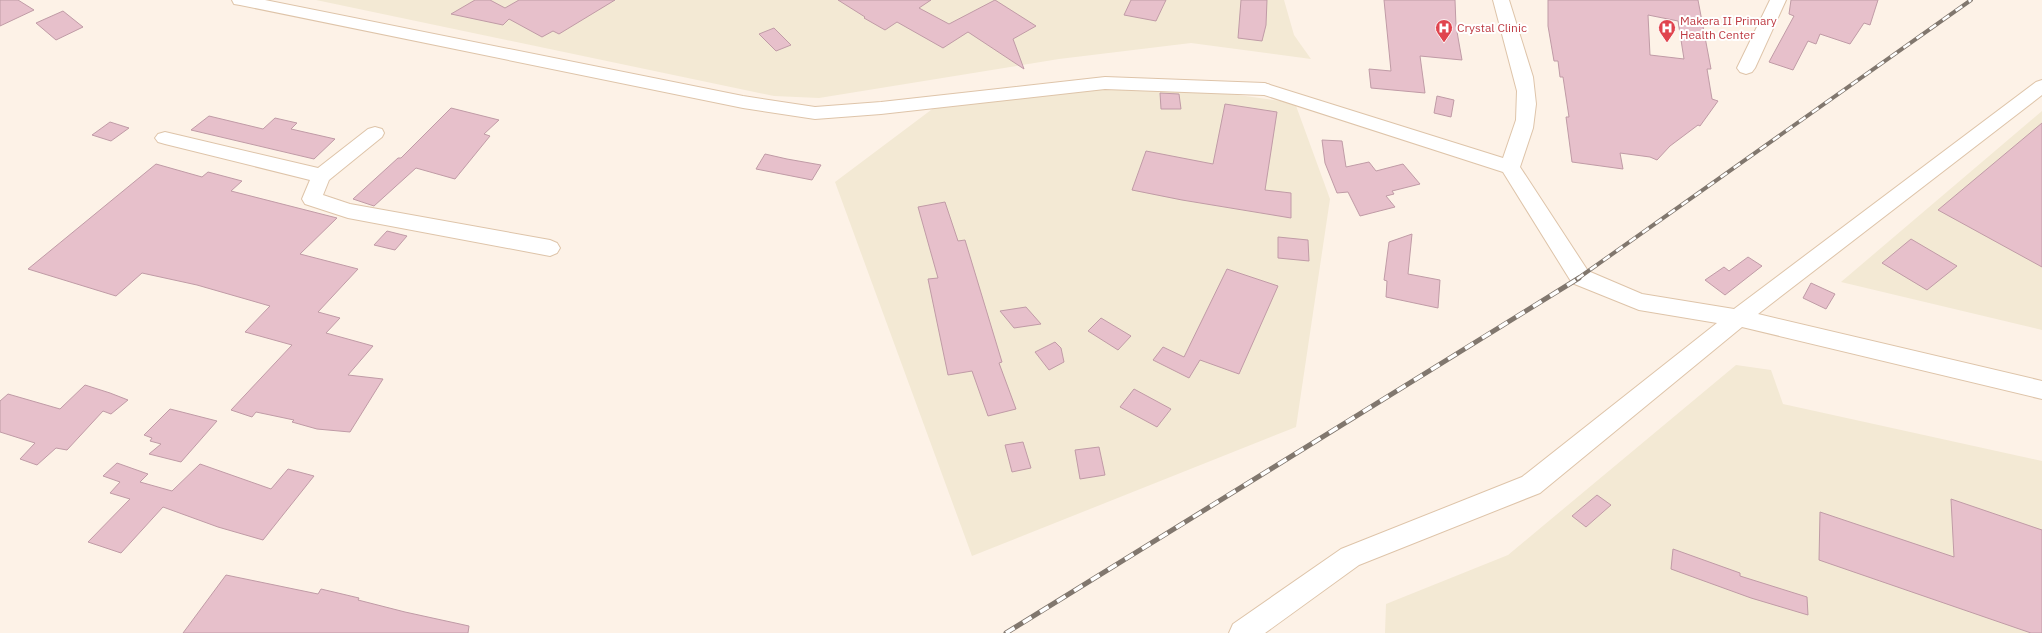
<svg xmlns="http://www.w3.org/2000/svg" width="2042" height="633" viewBox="0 0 2042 633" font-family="'IBM Plex Sans',sans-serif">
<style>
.industrial{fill:#f3e9d4}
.building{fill:#e7c0cb;stroke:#c09ba6;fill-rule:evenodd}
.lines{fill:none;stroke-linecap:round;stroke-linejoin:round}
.minor-casing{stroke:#dec4a9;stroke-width:2}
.tertiary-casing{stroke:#dec4a9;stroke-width:2}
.minor{fill:#fff;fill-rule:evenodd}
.tertiary{fill:#fff;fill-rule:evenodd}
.rail-far1-casing{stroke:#81776e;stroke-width:4}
.rail-casing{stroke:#81776e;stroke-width:5}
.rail-far1{stroke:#fff;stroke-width:2.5;stroke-dasharray:8;stroke-linecap:butt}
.rail{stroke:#fff;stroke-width:3.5;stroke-dasharray:10;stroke-linecap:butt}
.labels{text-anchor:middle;stroke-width:4;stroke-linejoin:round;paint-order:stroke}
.far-health-label{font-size:12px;fill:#be3a42;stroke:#fff;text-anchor:start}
</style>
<rect width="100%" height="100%" fill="#fdf2e7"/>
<!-- industrial -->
<path class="industrial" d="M316,0H1284L1294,35L1311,59L1191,43L1059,59L819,98L774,96Z
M1110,77L1295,103L1330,199L1296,427L972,556L835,182L939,104Z
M2042,111V330L1841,282Z
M1736,365L1771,370L1783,404L2042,461V633H1385L1386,604L1508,555Z"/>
<!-- building -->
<path class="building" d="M0,0H18L34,10L0,26Z
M475,0H490L505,8L519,0H615L559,34L553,31L542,37L509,19L503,25L451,14Z
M838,0H931L919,8L949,24L995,0L1036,26L1013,39L1024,69L968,32L943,48L897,22L885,30L864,18L865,17Z
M1131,0H1166L1156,21L1124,15Z
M1241,0H1267L1266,25L1262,41L1238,38Z
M1384,0H1455L1456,26L1462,60L1420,56L1425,93L1371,88L1369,69L1391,71Z
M1548,0H1698L1711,69H1707L1712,99L1718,101L1700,126L1698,125L1670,146L1657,160L1650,157L1620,153L1623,169L1572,162L1566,117H1569L1563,77H1560L1558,61H1554L1548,26ZM1648,15L1678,21L1684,59L1650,55Z
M1791,0H1878L1870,25L1864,23L1850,44L1820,34L1816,44L1808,41L1793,70L1769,62L1794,16L1789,14Z
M63,11L83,27L56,40L36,23Z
M774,28L791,45L776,51L759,34Z
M1160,93L1179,94L1181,109H1161Z
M1437,96L1454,100L1451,117L1434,113Z
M1225,104L1277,112L1265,190L1291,193V218L1182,200L1132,190L1146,151L1213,164Z
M451,108L499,120L484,134L490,136L455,179L416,168L374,206L353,199L398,158H401Z
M209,116L263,129L275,118L297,123L291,129L335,139L314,159L191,130Z
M110,122L129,128L111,141L92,135Z
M2042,123V267L1938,210Z
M1322,140L1342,141L1346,167L1369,162L1376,171L1403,164L1420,184L1392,191L1394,194L1386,196L1395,207L1360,216L1348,192L1337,193L1325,163Z
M765,154L787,159L821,165L812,180L756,169Z
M156,164L202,177L208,172L242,181L231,191L337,218L300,254L358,269L318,312L340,318L326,333L373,346L348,375L383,379L350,432L317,429L292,422L294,420L256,412L252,417L231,410L292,345L245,332L270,306L197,285L142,273L116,296L28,269Z
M945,202L958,241L965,240L1002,362L999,363L1016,409L988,416L972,371L948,375L928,279L938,278L918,207Z
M387,231L407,236L395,250L374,245Z
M1412,234L1408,274L1440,280L1438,308L1386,297L1387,281L1384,280L1389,242Z
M1278,237L1308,240L1309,261L1278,258Z
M1911,239L1957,266L1927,290L1882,263Z
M1748,257L1762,266L1725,295L1705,280L1724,267L1729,271Z
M1227,269L1278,286L1239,374L1200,360L1189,378L1153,360L1163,347L1184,357Z
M1811,283L1835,294L1826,309L1803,298Z
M1026,307L1041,324L1014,328L1000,311Z
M1101,318L1131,336L1118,350L1088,331Z
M1055,342L1061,348L1064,362L1049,370L1035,352Z
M85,385L110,393L128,400L111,414L103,411L67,450L56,448L37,465L20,459L35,443L0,432V401L8,394L60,409Z
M1134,389L1171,409L1157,427L1120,407Z
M170,409L217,421L181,462L149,454L161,444L150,441L152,438L144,435Z
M1023,442L1031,468L1012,472L1005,445Z
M1099,447L1105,475L1080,479L1075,450Z
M117,463L148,474L140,482L172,491L200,464L271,489L288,469L314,476L263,540L218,527L163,507L121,553L88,542L130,499L110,493L120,482L103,476Z
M1597,495L1611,505L1586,527L1572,516Z
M1951,499L2042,530V633H2031L1819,560L1820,512L1954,557Z
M1673,549L1740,573V576L1807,597L1808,615L1751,598L1671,569Z
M226,575L318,594L321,589L359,598L358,600L405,612L469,626L468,633H183Z"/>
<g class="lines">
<defs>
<path id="minor" d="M232,0H265L743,96L815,107L881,102L1105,77L1264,83L1270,85L1273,89L1270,93L1264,95L1105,89L881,114L815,119L743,108L240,5L234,4Z
M1770,0H1786L1755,68L1752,72L1746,74L1740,72L1737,68Z
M375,127L382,129L384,133L382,137L329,180L323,195L350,204L550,240L557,243L560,248L557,253L550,256L348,218L305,204L302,199L310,180L165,144L158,142L155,138L158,134L165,132L318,168L368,129Z"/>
<path id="tertiary" d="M1493,0H1509L1533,77L1536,104L1533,128L1520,167L1588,271L1642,294L1734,309L2036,82L2042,80V95L1758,314L2042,381V399L1742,327L1540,493L1359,565L1265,633H1229L1233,624L1341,549L1522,477L1717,323L1639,310L1572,283L1503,172L1258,93L1255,89L1258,85L1264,83L1270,85L1503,158L1516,120L1517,91Z"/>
</defs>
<!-- minor casing -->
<use href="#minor" class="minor-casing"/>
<!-- tertiary casing -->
<use href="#tertiary" class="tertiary-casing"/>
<!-- minor -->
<use href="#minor" class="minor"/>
<!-- tertiary -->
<use href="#tertiary" class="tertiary"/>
<defs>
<path id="rail-far1" d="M1577,279L1971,0"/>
<path id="rail" d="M1006,633L1579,278"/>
</defs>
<!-- rail-far1 casing -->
<use href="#rail-far1" class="rail-far1-casing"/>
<!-- rail casing -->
<use href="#rail" class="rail-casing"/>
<!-- rail-far1 -->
<use href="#rail-far1" class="rail-far1"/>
<!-- rail -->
<use href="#rail" class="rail"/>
</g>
<!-- icons -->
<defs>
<symbol id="hospital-pin" viewBox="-11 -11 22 30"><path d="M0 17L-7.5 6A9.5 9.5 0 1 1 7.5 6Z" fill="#e0444e" stroke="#fff"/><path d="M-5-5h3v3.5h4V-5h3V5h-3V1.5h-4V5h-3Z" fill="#fff"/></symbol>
</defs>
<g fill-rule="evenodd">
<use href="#hospital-pin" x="1434" y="18" width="20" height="27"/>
<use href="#hospital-pin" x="1657" y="18" width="20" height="27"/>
</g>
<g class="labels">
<!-- far-health labels -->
<g class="far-health-label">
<text x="1680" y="25">Makera II Primary<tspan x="1680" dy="14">Health Center</tspan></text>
<text x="1457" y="32">Crystal Clinic</text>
</g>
</g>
</svg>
